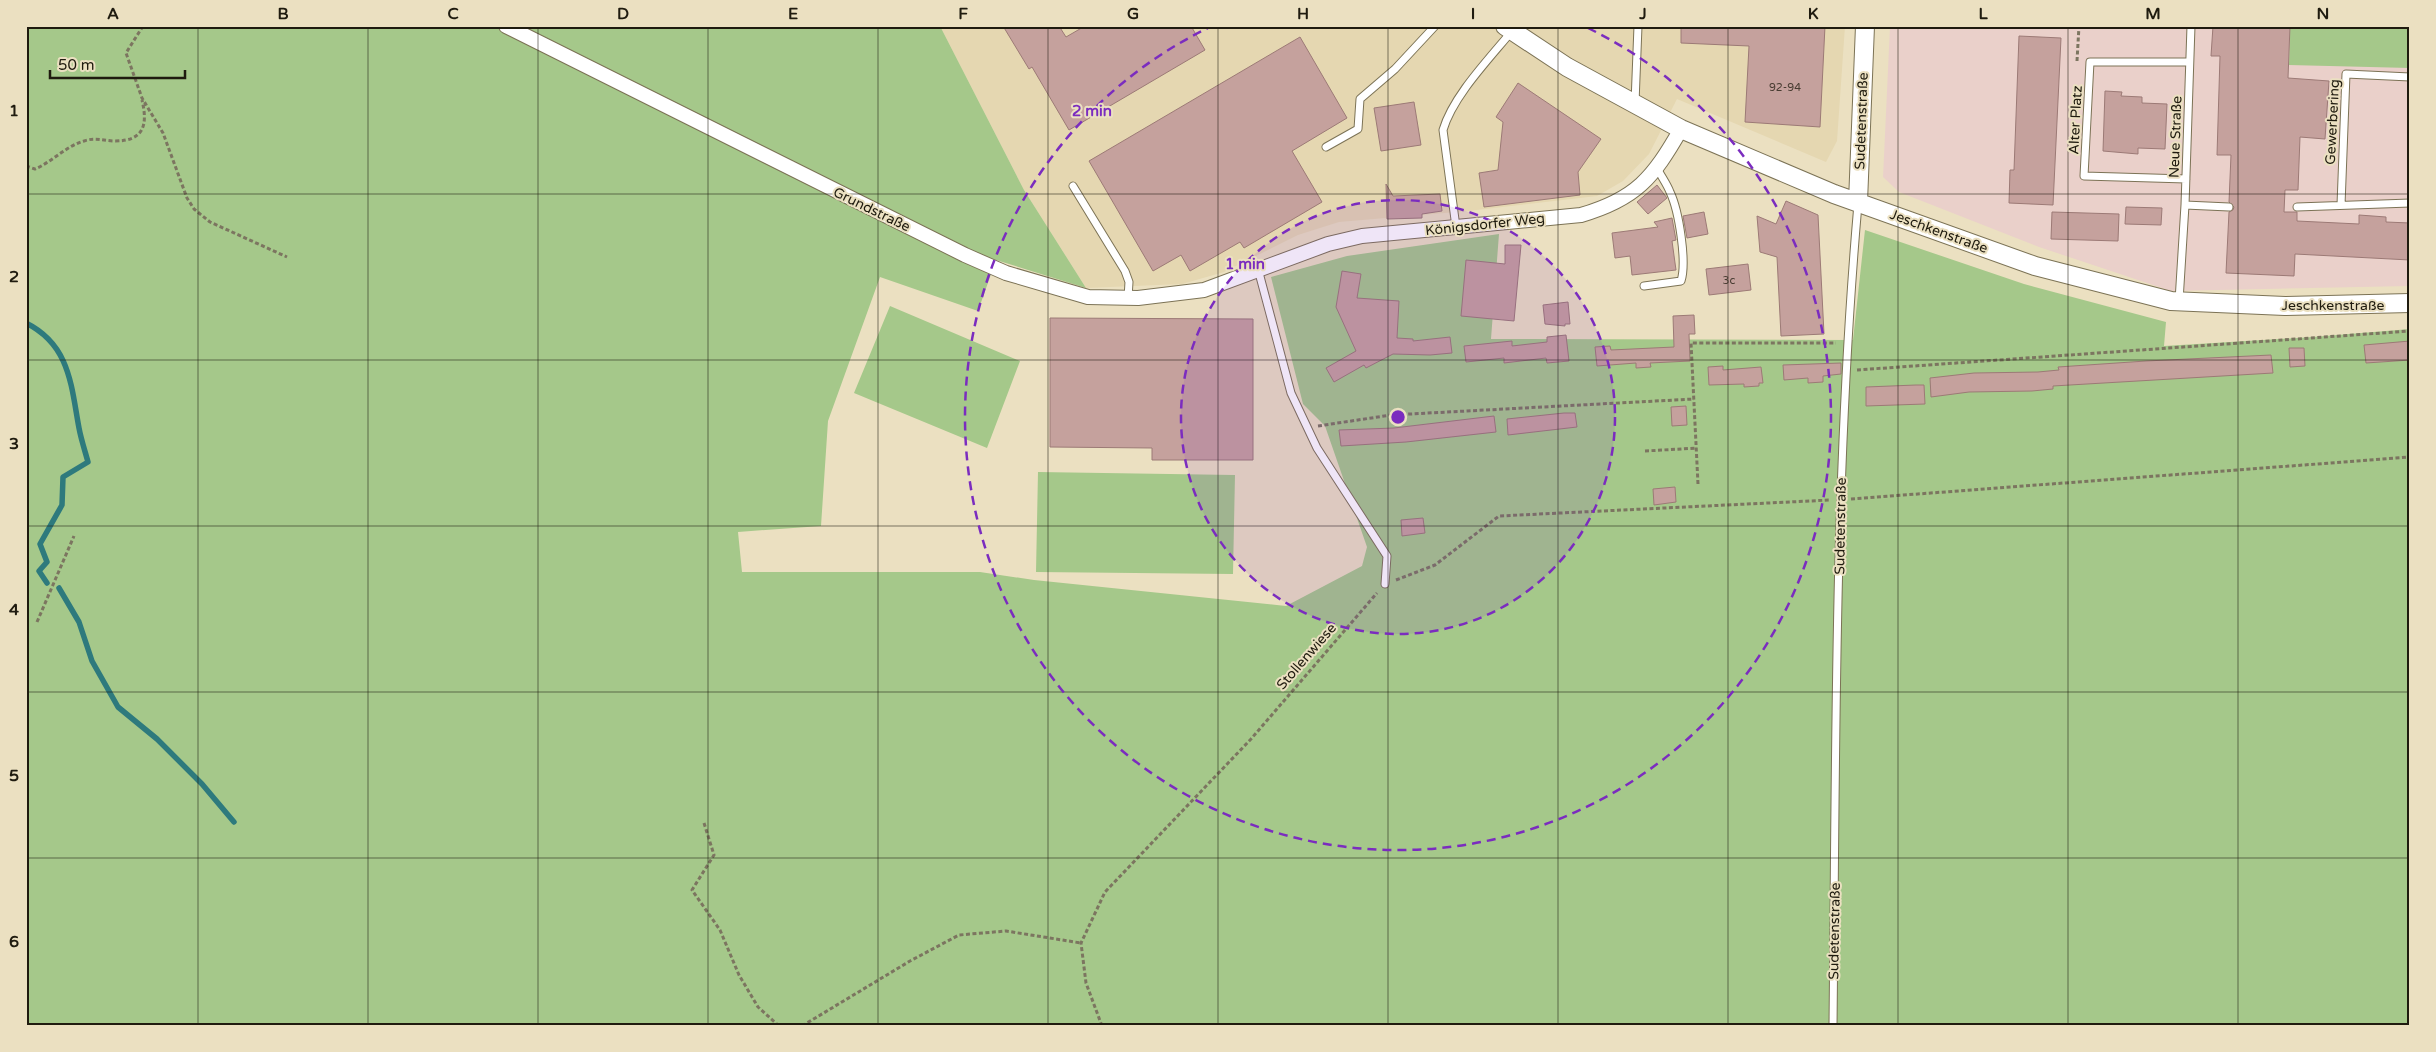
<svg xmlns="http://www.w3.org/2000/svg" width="2436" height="1052" viewBox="0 0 2436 1052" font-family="'Varela Round',sans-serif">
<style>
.built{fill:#e5d7b1}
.education{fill:#ead0ca}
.green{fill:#a5c88a}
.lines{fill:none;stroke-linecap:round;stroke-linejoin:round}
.stream{stroke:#2e7a7d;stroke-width:5.5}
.building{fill:#c5a19d;stroke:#9c7a76}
.service-casing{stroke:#7c7356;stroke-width:9}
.minor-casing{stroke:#7c7356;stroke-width:16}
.tertiary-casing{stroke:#7c7356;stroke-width:20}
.path{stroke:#7c7560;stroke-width:3;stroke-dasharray:4 2.5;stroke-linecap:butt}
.service{stroke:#fff;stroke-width:7}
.minor{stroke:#fff;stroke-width:14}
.tertiary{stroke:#fff;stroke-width:18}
.grid{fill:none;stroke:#1f1b0f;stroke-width:1;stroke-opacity:0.55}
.ring{fill:none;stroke:#7b2cbf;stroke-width:2.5;stroke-dasharray:9 6}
.labels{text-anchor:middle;stroke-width:4;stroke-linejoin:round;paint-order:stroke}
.number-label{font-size:11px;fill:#483c32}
.street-label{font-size:14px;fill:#1f1b0f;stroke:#ebe0c1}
.centre{fill:#7b2cbf;stroke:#ebe0c1;stroke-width:2.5}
.ring-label{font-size:15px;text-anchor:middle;font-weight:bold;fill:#7b2cbf;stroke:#ebe0c1;stroke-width:4;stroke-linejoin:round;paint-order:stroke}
.neatline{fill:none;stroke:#1f1b0f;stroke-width:2}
.grid-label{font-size:16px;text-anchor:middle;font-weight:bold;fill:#1f1b0f}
</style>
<rect width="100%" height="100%" fill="#ebe0c1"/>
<!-- built -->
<path class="built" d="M940,26H1845L1837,141L1826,162L1677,99L1649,154L1623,181L1597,196L1468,211L1339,222L1298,235L1224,272L1182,284L1086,288L1024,190Z"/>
<!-- education -->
<path class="education" d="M1890,26H2410V286L2171,291L2039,247L1899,192L1883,177Z"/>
<!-- green -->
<path class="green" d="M26,26H940L1024,190L1086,288L996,260L978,311L880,277L828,421L821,526L738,532L742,572H980L1034,580L1286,606L1362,566L1367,547L1325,426L1303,404L1271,277L1347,256L1499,234L1491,339L1853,340L1865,230L2024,284L2166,322L2164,346L2313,337L2410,329V1026H26Z
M2290,26H2410V68L2289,65Z
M890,306L1020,361L987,448L854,393Z
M1038,472L1235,475L1233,574L1036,572Z"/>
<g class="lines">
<!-- stream -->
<path class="stream" d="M26,323C70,345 71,385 79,428C81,439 85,451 88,462L63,477L62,505L40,544L47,562L39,571L47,583
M59,588L79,622L92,661L118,707L157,739L202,784L234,822"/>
</g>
<!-- building -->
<path class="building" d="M1003,26H1059L1066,37L1085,26H1191L1205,50L1069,130L1032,67L1029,69Z
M1681,26H1825L1820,127L1745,122L1749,46L1681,43Z
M2213,26H2290L2288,78L2329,81L2325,139L2300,137L2298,190H2285L2284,212H2297V221L2359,224V215L2386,217V222L2410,223V260L2295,254L2294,276L2226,273L2229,212L2233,210L2234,207L2229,202L2231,155H2217L2220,56H2211Z
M2019,36L2061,38L2053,205L2009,203L2010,170H2014Z
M1300,37L1347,118L1292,151L1322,202L1244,248L1240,242L1190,271L1181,255L1153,271L1089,161Z
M1518,83L1601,139L1578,172L1580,195L1484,207L1479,173L1498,170L1503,122L1496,117Z
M2105,91L2122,92L2121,96L2142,97V103L2167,104L2165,149L2138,148V154L2103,151Z
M1414,102L1421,145L1381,151L1374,108Z
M1386,184L1393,196L1440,194L1442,211L1422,214V218L1387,219Z
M1657,185L1667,198L1648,214L1637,202Z
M1786,201L1818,215L1824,334L1781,336L1777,257L1760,252L1757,216L1776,224Z
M2126,207L2162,208L2161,225L2125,224Z
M1704,212L1708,234L1687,238L1683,216Z
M2052,212L2119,214L2118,241L2051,239Z
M1672,218L1676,240L1672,241L1676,270L1632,275L1630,256L1615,258L1612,233L1658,227L1654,222Z
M1505,245H1521L1514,321L1461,316L1466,260L1505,264Z
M1748,264L1751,290L1709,295L1706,269Z
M1342,271L1361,274L1357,298L1399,301L1397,338L1413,339V341L1450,337L1452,353L1430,355L1393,354L1366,368L1364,365L1334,382L1326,368L1356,351L1336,307Z
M1568,302L1570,324H1565V326L1545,324L1543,305Z
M1694,315L1695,334H1689L1690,361L1650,363L1651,367L1636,368V363L1597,366L1595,347L1610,346L1611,350L1674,347L1673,316Z
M1050,318L1253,319V460H1152V448L1050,447Z
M1566,335L1569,361L1547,363L1546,358L1504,363V358L1466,362L1464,346L1512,341V346L1547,342V337Z
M2410,341V360L2366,363L2364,345Z
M2289,348H2304L2305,366L2290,367Z
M2271,355L2273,373L2053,386V389L2032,391L1969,392L1931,397L1930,378L1974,373L2038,372L2059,370L2058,367L2146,361Z
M1841,363V374L1823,376V382L1808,383V378L1784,380L1783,365Z
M1723,366V370L1761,367L1763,383H1759V386L1744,387V384L1709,385L1708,367Z
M1916,385H1924L1925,404L1866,406V387Z
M1686,406L1687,425L1672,426L1671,407Z
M1564,413H1575L1577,427L1508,435L1507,419Z
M1494,416L1496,432L1406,442L1341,446L1339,430L1394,428Z
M1675,487L1676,502L1654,505L1653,489Z
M1423,518L1425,533L1402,536L1401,520Z"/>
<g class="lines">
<defs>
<path id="service" d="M2191,26L2185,205L2229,207
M1635,103L1638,26
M1326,147L1358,129L1360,99L1395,69L1435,26
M2186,179L2084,176L2090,62H2189
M1073,186L1125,271L1129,282L1128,298
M2341,205L2346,74L2410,77
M2297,207L2410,203
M1456,227L1443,130C1453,96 1489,59 1512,31
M1258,269L1291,393L1317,448L1387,556L1385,584
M1644,286L1681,281C1687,262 1679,211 1670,192C1667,184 1661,176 1657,168
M2179,301L2185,205
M1833,1026C1836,752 1834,477 1858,204"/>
<path id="minor" d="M506,26L965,255L1006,273L1088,297L1138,298L1204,290L1328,244L1362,236L1581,215C1636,199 1653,178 1681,129"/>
<path id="tertiary" d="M1505,26L1567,67L1681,129L1834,194L2035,266L2171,301L2285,306L2410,303
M1858,202L1865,26"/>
</defs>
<!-- service casing -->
<use href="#service" class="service-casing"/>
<!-- minor casing -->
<use href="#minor" class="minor-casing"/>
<!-- tertiary casing -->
<use href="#tertiary" class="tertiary-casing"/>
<!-- path -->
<path class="path" d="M143,26L126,53L142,98L163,133L187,198L194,209L210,222L287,257
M2077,61L2079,26
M26,166L35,169C52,162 66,146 84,141C95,137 104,141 115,141C144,141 148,125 142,100
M1857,370L2410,331
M1318,426L1391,415L1694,399
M1645,451L1697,448
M1698,484L1691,343H1836
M1851,499L2410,457
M1396,580L1435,565L1499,516L1830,500
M37,622L74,536
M704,823L714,855L692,890L720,930L739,975L758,1007L779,1026
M802,1026L910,961L959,935L1006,931L1081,943
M1102,1026L1086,983L1081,943L1105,892L1251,739L1377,593"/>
<!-- service -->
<use href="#service" class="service"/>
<!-- minor -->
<use href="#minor" class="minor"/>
<!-- tertiary -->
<use href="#tertiary" class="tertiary"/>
</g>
<!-- grid -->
<path class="grid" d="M198,26V1026M368,26V1026M538,26V1026M708,26V1026M878,26V1026M1048,26V1026M1218,26V1026M1388,26V1026M1558,26V1026M1728,26V1026M1898,26V1026M2068,26V1026M2238,26V1026M26,194H2410M26,360H2410M26,526H2410M26,692H2410M26,858H2410"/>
<!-- distance rings -->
<circle cx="1398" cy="417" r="217" fill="#7b2cbf" fill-opacity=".12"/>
<g class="ring">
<circle cx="1398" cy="417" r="217"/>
<path d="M1588 28A433 433 0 1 1 1208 28"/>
</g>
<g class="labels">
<!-- number labels -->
<g class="number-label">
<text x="1785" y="91">92-94</text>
<text x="1729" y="284">3c</text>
</g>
<!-- street labels -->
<g class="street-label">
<text transform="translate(2075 120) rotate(-87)" y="5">Alter Platz</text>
<text transform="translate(1861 121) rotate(-88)" y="5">Sudetenstraße</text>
<text transform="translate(2332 122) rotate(-87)" y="5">Gewerbering</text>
<text transform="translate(2175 137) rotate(-88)" y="5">Neue Straße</text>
<text transform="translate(872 209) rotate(26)" y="5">Grundstraße</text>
<text transform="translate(1485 224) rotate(-6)" y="5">Königsdorfer Weg</text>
<text transform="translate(1939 231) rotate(20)" y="5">Jeschkenstraße</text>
<text x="2333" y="310">Jeschkenstraße</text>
<text transform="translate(1840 526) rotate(-89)" y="5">Sudetenstraße</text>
<text transform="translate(1306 656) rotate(-49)" y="5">Stollenwiese</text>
<text transform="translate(1834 931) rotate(-89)" y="5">Sudetenstraße</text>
</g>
</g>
<circle cx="1398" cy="417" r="8" class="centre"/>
<g class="ring-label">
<text x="1092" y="116">2 min</text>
<text x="1245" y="269">1 min</text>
</g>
<!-- border -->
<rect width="2436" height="1052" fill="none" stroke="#ebe0c1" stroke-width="55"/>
<!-- scale -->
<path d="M50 70v8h135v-8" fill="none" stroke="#1f1b0f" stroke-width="2.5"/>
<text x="58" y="70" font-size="15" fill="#1f1b0f" stroke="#ebe0c1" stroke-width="4" paint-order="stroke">50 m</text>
<rect x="28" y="28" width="2380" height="996" class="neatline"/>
<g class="grid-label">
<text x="113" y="19">A</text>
<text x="283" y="19">B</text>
<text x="453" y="19">C</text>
<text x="623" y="19">D</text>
<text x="793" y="19">E</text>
<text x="963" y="19">F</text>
<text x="1133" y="19">G</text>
<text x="1303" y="19">H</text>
<text x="1473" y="19">I</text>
<text x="1643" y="19">J</text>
<text x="1813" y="19">K</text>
<text x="1983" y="19">L</text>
<text x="2153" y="19">M</text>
<text x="2323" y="19">N</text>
<text x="14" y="116">1</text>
<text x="14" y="282">2</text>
<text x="14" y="449">3</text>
<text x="14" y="615">4</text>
<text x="14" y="781">5</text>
<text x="14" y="947">6</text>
</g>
</svg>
